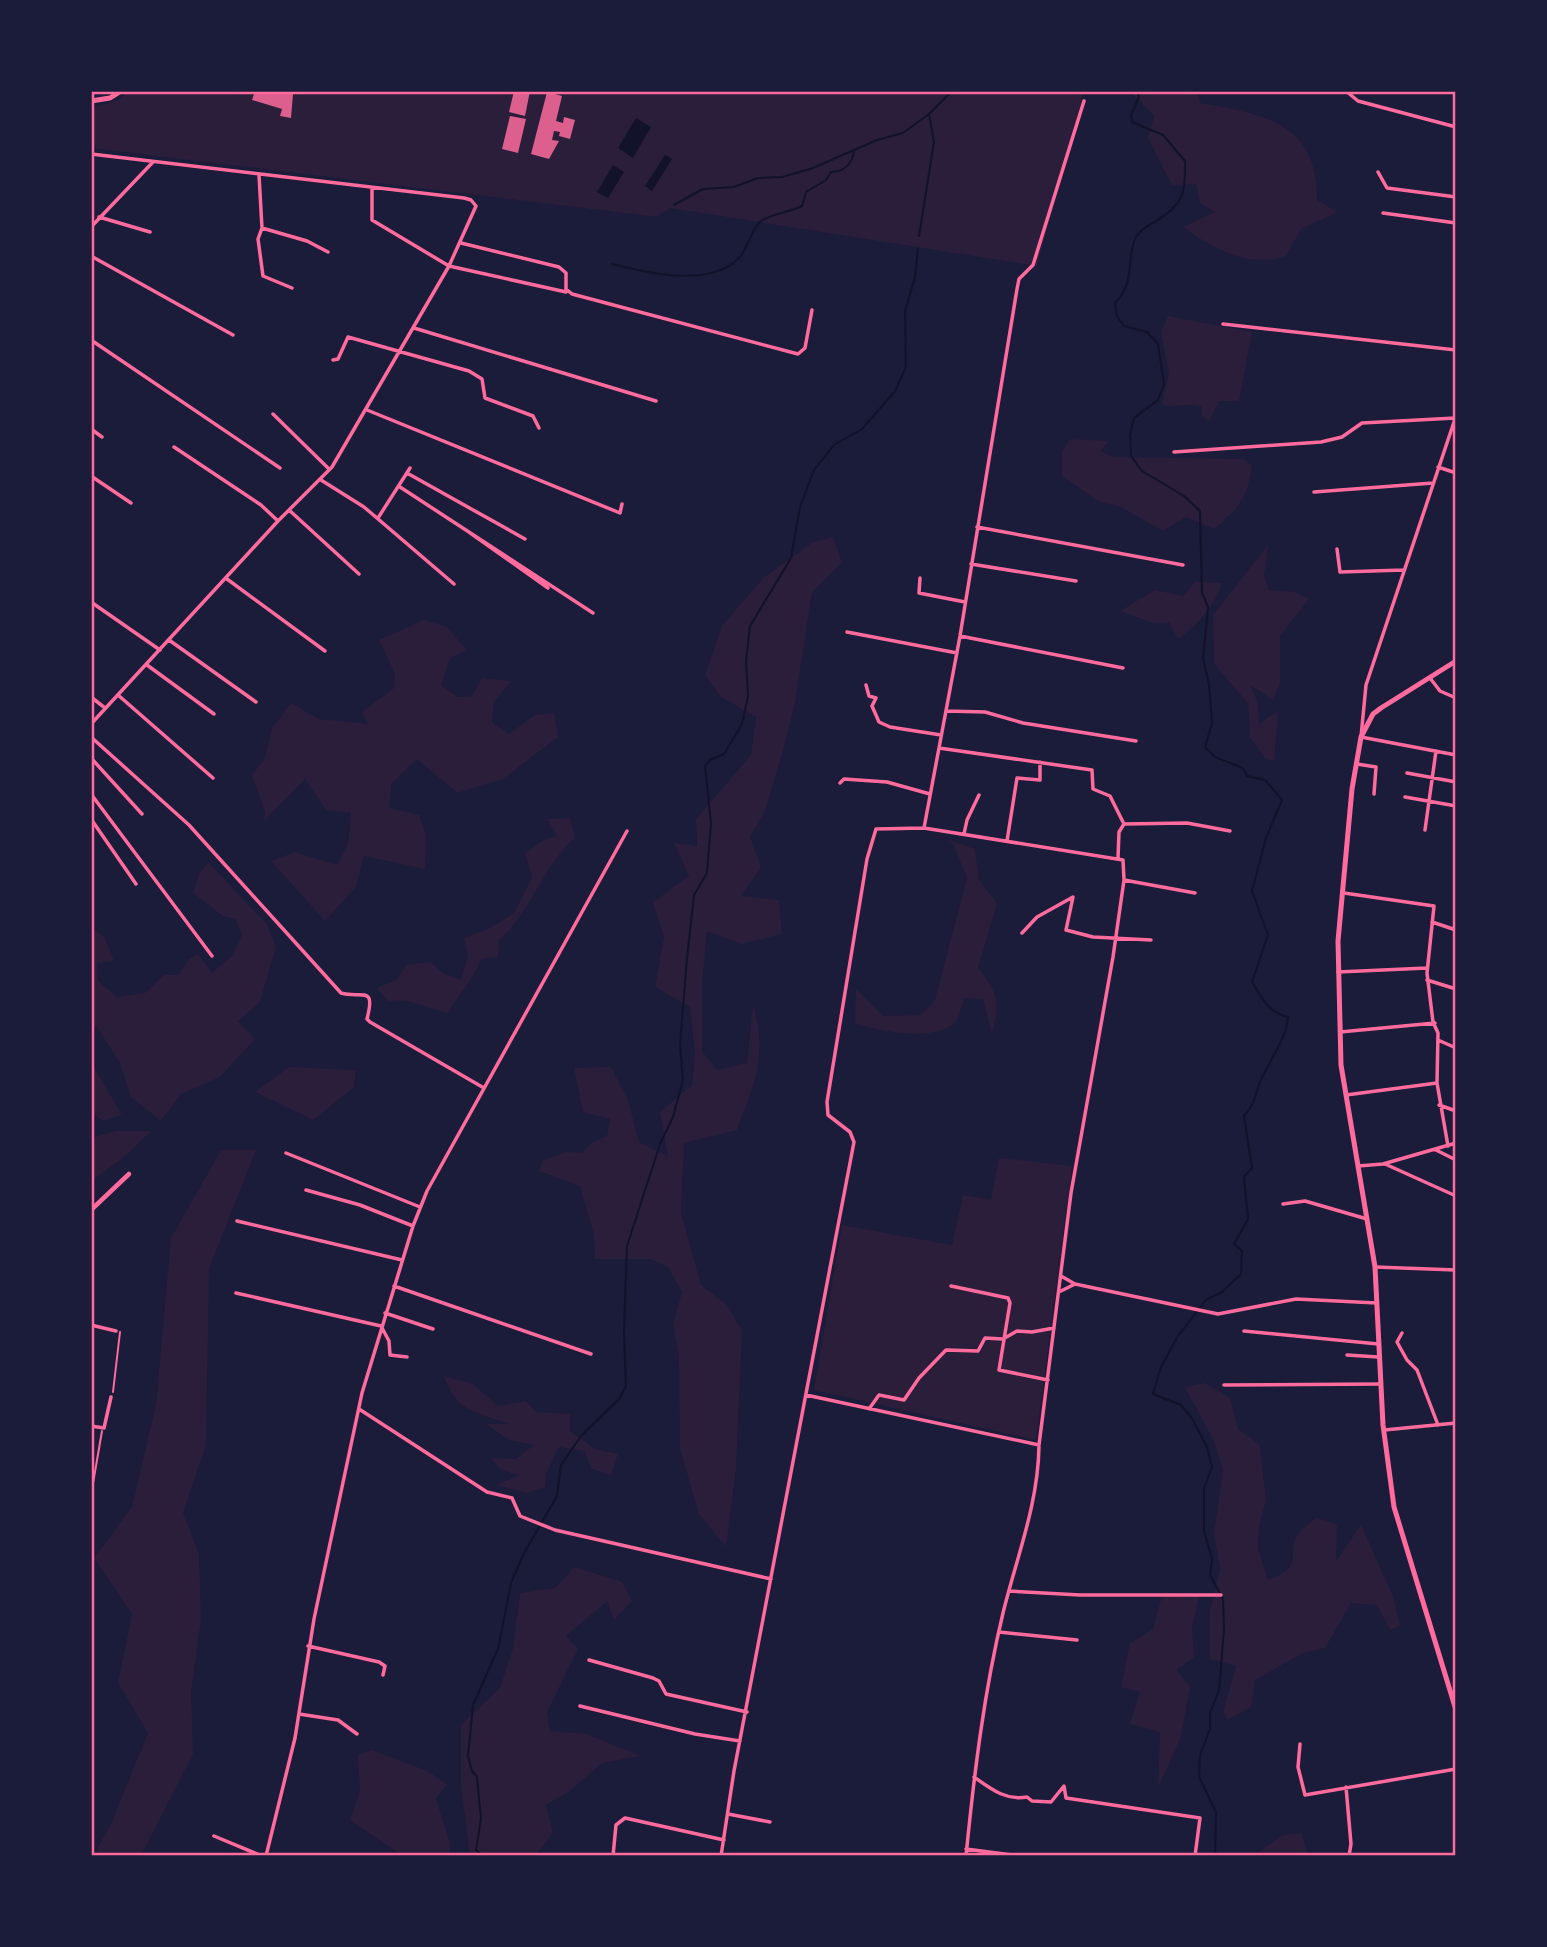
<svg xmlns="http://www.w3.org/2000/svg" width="1547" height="1947" viewBox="0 0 1547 1947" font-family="'DejaVu Sans',sans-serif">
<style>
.green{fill:#2a1e3b}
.water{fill:#12122b}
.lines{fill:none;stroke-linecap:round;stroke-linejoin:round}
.stream{stroke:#12122b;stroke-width:2}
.building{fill:#dd5f8e}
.path{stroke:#ff6b9d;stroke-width:2}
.minor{stroke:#ff6b9d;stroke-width:3.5}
.tertiary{stroke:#ff6b9d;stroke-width:4.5}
.secondary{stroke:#ff6b9d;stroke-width:5}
.neatline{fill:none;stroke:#ff6b9d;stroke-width:2.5}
</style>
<rect width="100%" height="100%" fill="#1b1b3a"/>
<!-- green -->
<path class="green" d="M129,91H1084L1037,266L670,208L657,217L91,148V108L118,100Z
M1130,91H1198L1200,103C1264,114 1318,123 1317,200L1338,212L1301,229L1286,256C1249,269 1212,248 1183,227L1215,212L1200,203L1196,184L1172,185L1148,138L1154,116Z
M1168,316L1252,332L1239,401H1219L1209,422L1202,415V407C1187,403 1177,408 1162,405L1169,373L1161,332Z
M1070,439L1108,441L1101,451L1114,457L1244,459L1252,466C1247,499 1239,508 1214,529L1186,517L1163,531L1119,506L1098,501L1062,476V452Z
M833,537L842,562L812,592L795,703L783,751L765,811L750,837L761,867L741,896L779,900L782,934L741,944L707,931L702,984V1051L717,1070L747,1063L753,1004C768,1057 755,1081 737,1130L684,1143L681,1213L701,1285L727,1305L742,1331L736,1468L726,1547L699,1514L680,1449L679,1357L673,1324L682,1292L668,1267L651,1259H595L594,1235L580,1186L539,1171L542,1161L565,1152L582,1153L591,1143L607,1136L610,1119L583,1112L574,1068L611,1067L628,1100L639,1142L668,1156L660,1112L692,1085L695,1053L690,1007L655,987L664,937L653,902L689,876L674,843L697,846L696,819L751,755L756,717L721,697L705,675L722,626L763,578L813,542Z
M1268,545L1264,576L1269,590L1294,592L1309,599L1280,636V684L1273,700L1250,685L1258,703L1259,724L1277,711C1280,728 1273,743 1275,761L1266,759L1250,738L1248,703L1214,664L1213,615Z
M1195,582L1222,583C1213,608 1199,624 1178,639L1169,622L1156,624L1120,611L1155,590L1183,596Z
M424,620L446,626L467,650L450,658L441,685L457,697H471L482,678L511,681L494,702L492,722L509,734L535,715L554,713L558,737L503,779L457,793L417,759L392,783L389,808L419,815L426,834L425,869L364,856L356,887L325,921L271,861L295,852L337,865L348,843L351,813L326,810L305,779L264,821L265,812L252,775L265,758L272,728L291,703L319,719L368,724L362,712L394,688L395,674L379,640Z
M570,818L575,838C543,865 533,910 499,940L498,957L481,959C474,979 458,995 448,1013C427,1008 409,998 388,1001L377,988L396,980L406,965L430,962L444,974L461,979L468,957L464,938L490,928L514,913L532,877L525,853L544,840L557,836L547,819Z
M947,839L975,849L979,880L997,903L978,968C1000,995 999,1001 992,1034L983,999L964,998C962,1005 960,1014 957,1020C940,1043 879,1032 855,1023L856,989L883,1016L921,1015L935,1000L967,878L953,844Z
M208,862L267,924L276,947L260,1002L238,1021L255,1039L220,1077L181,1094L161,1121L131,1097L120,1063L97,1027L91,1026V926L105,938L114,961L97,963L98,981L117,997L145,993L164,975H178L189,959L198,954L212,973L232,956L242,936L236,919L223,916L193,893L199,874Z
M91,1062L122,1115L103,1121L91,1112Z
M289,1067L356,1070L354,1087L313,1120L255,1092Z
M116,1131H151L128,1154L91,1181V1138Z
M221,1150H256L209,1269L206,1445L183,1513L199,1554L201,1619L191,1693L193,1754L141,1856H93L111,1824L148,1733L118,1683L132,1614L94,1558L132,1507L156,1405L171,1238Z
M999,1158L1072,1166L1036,1440L814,1390L842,1225L952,1245L963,1195L991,1200Z
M444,1376L473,1384L498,1406L526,1401L536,1412L570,1414V1431L595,1449L618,1454L611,1475L592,1469L584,1451L559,1447L546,1474L545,1487L527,1493L496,1485L519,1475L501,1470L491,1458L516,1459L534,1445L509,1440L486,1424H510C476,1412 457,1413 444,1376Z
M1205,1383L1230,1398L1238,1429L1260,1445L1266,1500L1259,1526L1258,1548L1268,1580C1307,1567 1284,1554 1299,1533C1303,1527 1311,1523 1316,1518L1337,1524L1336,1561L1361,1525L1393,1596L1400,1626L1390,1630L1377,1605L1351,1603L1325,1648L1303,1653L1255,1680L1251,1707L1228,1720L1223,1712L1236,1666L1210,1659V1612L1220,1570L1214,1532L1223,1471L1214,1441L1185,1387Z
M574,1567L622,1582L632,1601L614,1620L607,1601L566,1636L578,1649L547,1712L550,1731L587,1734L641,1756L602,1763L571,1790L546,1805L553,1833L535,1856H470L461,1787V1725L500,1688L513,1648L520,1593L555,1588Z
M1163,1592L1199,1596L1192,1628L1194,1657L1177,1670L1190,1687L1181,1737L1158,1788L1160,1732L1130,1724L1140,1692L1121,1687L1130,1643L1153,1629Z
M371,1750L428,1771L447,1785L436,1798L450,1844L449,1856H390L398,1853L350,1820L360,1790L358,1755Z
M1302,1833L1308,1856H1253L1283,1835Z"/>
<!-- water -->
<path class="water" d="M636,118L651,127L633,158L618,148Z
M665,155L672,159L652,191L645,186Z
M613,165L624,172L608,198L597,192Z"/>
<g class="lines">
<!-- stream -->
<path class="stream" d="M1137,91L1139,97L1131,115L1132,122L1163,135L1185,161C1185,196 1184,204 1153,223C1147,226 1140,231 1136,237C1125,259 1137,281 1115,303L1117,316L1124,326L1147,332L1158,344L1164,384L1158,400L1134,418L1130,435L1131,456L1142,471L1184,496L1200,511L1202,593L1208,607L1203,659L1209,684L1212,724L1205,747L1215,757L1243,768L1247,776L1265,780L1282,800L1266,838L1252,891L1268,935L1252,982C1263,999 1267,1012 1288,1017C1286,1041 1269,1060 1260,1082C1254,1098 1256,1102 1244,1116L1252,1168L1244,1177L1248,1219L1234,1244L1242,1251L1241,1274L1222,1292L1206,1300L1178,1336L1161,1367L1153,1394L1181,1405L1193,1420L1207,1447L1212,1467L1204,1488V1531L1212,1559L1210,1575L1223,1599L1224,1630L1219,1690L1210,1713V1729L1200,1755L1199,1777L1216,1812L1215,1856
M674,205L703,189L734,187L758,178L782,177L813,168L877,140L903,133L929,114
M919,236L934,142L929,114L952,91
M612,264C647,273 710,288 739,258C748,249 751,229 761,221C771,214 790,212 802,206L806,192L826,180L831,172C844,172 852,164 854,151
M483,1856L476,1850L481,1819L477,1777L472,1771L468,1756L473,1705L498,1649L511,1583L524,1553L557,1496L561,1465L581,1436L619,1399L626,1386L624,1331L627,1246L660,1144L673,1117L683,1080L680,1045L687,958L694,895L707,873L711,823L705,766L710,760L724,754L742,724L748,696L746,661L750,626L791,558L800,507L814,470L834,445L862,429L895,391L906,367L905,311L915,277L918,248"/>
</g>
<!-- building -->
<path class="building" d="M255,91L293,94L291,118L280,116L282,109L252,100Z
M514,91H530L525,116L509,112Z
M547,92L562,96L556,121L563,123L564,117L575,120L570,139L559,136L560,132L554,131L552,140L559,141L549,159L531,154Z
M510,116L526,119L518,153L502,149Z"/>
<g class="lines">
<!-- path -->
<path class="path" d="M113,1392L120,1332
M91,1495L102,1431"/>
<!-- minor -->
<path class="minor" d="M1346,91L1358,101L1456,127
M91,154L464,198L471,200L476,206L449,266L332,467L278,521L91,724
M1378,172L1387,188L1456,197
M259,175L262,228L258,239L263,276L292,288
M372,188V220L449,266L566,292
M1383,213L1456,223
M99,217L150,232
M91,227L153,162
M262,228L307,241L328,252
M461,243L559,267L566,273V289L572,294L798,354L805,348L812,310
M91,256L233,335
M1223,324L1456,350
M414,328L656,401
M91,340L280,468
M333,360L338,359L348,337L469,371L482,379L485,398L533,416L539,428
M367,410L620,513L622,504
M273,414L329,469
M1456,416L1366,685L1361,737L1456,755
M91,429L102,437
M174,447L261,505L278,521
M1174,452L1321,442L1342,437L1362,423L1455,418
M1438,467L1456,473
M407,473L525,539
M91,476L131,503
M321,480L364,507L454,584
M400,487L593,613
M1314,492L1433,483
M289,510L359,574
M378,518L410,468
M977,527L1183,565
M466,530L548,588
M1337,549L1340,572L1404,570
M971,564L1076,581
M920,578L919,593L965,602
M227,579L325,651
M91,602L160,650
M847,632L957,653
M960,636L1123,668
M169,640L256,702
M147,665L214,714
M1430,678L1440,691L1456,698
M866,685L869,696L876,698L872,706L879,722L890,727L941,735
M118,695L213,778
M91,697L105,708
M946,711L985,712L1023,723L1136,741
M91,737L189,825L341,993C362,999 376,984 367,1019L370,1022L484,1088
M939,748L1092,770L1093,789L1110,796L1124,824
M91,758L142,814
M1357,764L1376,767L1374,794
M1407,773L1456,782
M840,783L844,779L887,782L930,794
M91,794L212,956
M1405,797L1456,806
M91,819L136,884
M1425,830L1436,751
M964,834L967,820L979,795
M1007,841L1017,778L1040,780V762
M1118,858L1119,832L1124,824L1187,823L1230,831
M1124,880L1195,893
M1344,893L1434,906L1427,973L1433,1022L1438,1033L1437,1083L1448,1146
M1432,922L1456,930
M1022,933L1037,917L1073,897L1066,930L1093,937L1151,940
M1338,972L1427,968
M1427,980L1456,989
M1340,1032L1435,1023
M1438,1040L1456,1048
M1346,1095L1437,1083
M1439,1105L1456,1111
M1436,1150L1456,1160
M286,1153L420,1207
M1385,1164L1456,1196
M1358,1166L1383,1164L1456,1143
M306,1190L360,1205L413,1226
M1283,1204L1305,1201L1367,1219
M237,1221L402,1260
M1375,1267L1456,1270
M1061,1276L1075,1284L1218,1314L1296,1299L1377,1303
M394,1286L591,1354
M951,1286L1008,1298L1010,1303L999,1370L1048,1380
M1061,1291L1075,1284
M236,1293L381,1326L389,1341L390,1355L407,1357
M385,1313L433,1329
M91,1325L116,1331
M1244,1331L1378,1344
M1402,1333L1397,1342L1407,1360L1417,1370L1438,1425
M1347,1355L1378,1357
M1224,1385L1380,1384
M806,1395L1039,1445L1071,1193L1113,957L1124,880L1123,860L924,828L960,636L1017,289L1019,279L1033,265L1084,101
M359,1409L487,1492L512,1498L520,1516L555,1530L771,1579
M869,1409L879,1395L904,1400L919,1378L946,1350L978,1351L985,1338L1003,1339L1017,1331L1032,1332L1054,1328
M91,1426L104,1428L111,1397
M1384,1430L1456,1423
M1009,1591L1080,1595H1221
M999,1632L1077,1640
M308,1646L379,1662L385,1666L383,1675
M589,1660L653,1678L659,1681L666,1694L747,1712
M580,1706L695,1734L740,1741
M299,1714L338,1720L357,1734
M1300,1744L1298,1767L1305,1795L1456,1769
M974,1777C991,1789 1006,1801 1027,1797L1032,1801L1051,1802L1064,1786L1066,1798L1200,1818L1195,1856
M1346,1787L1351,1844L1349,1856
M728,1814L770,1822
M214,1836L262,1856
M966,1849L1019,1856
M266,1856L295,1738L314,1619L362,1393L413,1226L427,1191L627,831
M613,1856L616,1825L625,1818L724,1840
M721,1856L734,1771L854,1142L850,1132L828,1115L827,1102L867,859L876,829L924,828
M966,1856C974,1775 984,1692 1003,1613C1017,1556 1038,1505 1039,1446"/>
<!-- tertiary -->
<path class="tertiary" d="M91,1210L129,1174"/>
<!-- secondary -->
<path class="secondary" d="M91,101L110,98L121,91
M1456,661L1381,708L1373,714L1361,737L1352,789L1338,941L1341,1065L1375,1267L1383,1425L1394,1507L1456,1710"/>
</g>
<!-- border -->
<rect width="1547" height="1947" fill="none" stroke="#1b1b3a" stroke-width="186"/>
<rect x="93" y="93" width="1361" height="1761" class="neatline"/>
</svg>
